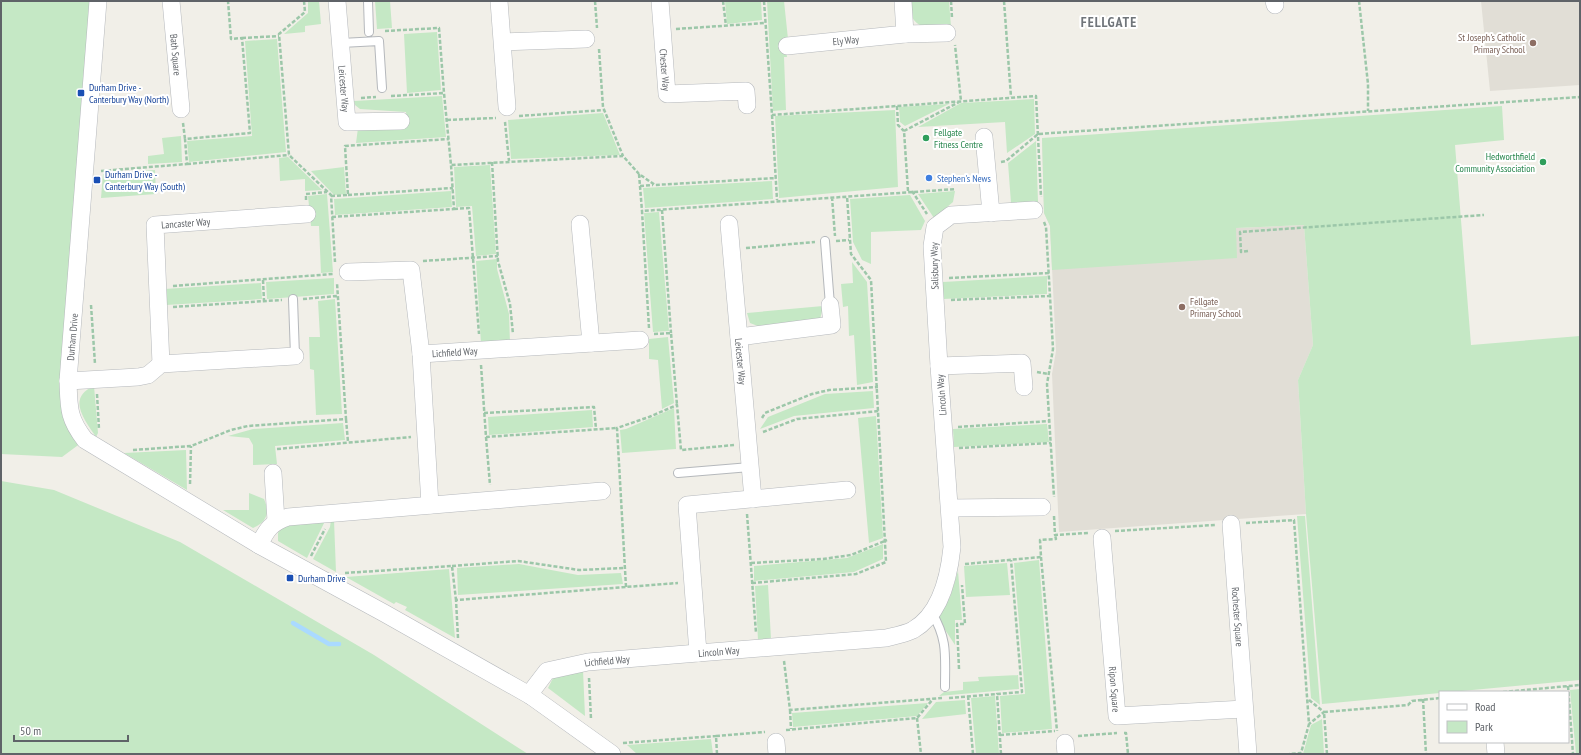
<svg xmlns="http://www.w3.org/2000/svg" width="1581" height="755" viewBox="0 0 1581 755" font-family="'PT Sans Narrow',sans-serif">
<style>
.education{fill:#e1ded6}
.green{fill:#c5e8c5}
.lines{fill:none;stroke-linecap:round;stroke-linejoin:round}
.stream{stroke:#aadaff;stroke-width:4.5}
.service-casing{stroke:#b5b8bc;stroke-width:10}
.minor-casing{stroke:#b5b8bc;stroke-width:18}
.path{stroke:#9cc7a9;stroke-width:2.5;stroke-dasharray:4 2;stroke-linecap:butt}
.service{stroke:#fff;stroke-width:8}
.minor{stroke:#fff;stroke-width:17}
.education-dot{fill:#8d6e63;stroke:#fff;stroke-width:1.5}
.transit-dot{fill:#1a4fb4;stroke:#fff;stroke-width:1.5}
.leisure-dot{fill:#2e9e5b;stroke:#fff;stroke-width:1.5}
.shop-dot{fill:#3f7fe0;stroke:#fff;stroke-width:1.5}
.labels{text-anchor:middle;stroke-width:4;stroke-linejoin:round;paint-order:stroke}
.education-label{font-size:10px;fill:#785e54;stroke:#fff;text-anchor:end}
.street-label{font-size:10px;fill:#5f6368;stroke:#fff}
.transit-label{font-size:10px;fill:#164399;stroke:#fff;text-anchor:start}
.leisure-label{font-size:10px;fill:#27864d;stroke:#fff;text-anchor:start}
.shop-label{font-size:10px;fill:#366cbe;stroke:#fff;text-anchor:start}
.district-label{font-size:14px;font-weight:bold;letter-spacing:1px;fill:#70757a;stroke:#fff}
</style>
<rect width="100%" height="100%" fill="#f1efe8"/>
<!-- education -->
<path class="education" d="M1481,1H1580V85L1490,91Z
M1042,138L1236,228L1304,225L1313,345L1298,380L1306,514L1059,532L1052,374L1056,351L1050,226L1044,213Z"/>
<!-- green -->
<path class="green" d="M1,1H98L68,381L85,440L62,457L1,454Z
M308,1H319L321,24L305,26V32L284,34L308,13Z
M375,1H390L392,28L377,29Z
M725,1H761L762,20L727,24Z
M767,1H784L788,39L785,40L787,57H784L786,110L773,111Z
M910,1H949L951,27C938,28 919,31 912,17C910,13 910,6 910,1Z
M437,32L441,90L407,93L404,34Z
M277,39L286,152L189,162L187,141L252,136L245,41Z
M442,96L446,137L356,143L358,128L407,124L406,112L360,109L355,105L354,101Z
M1034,99L1035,134L1007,153L1005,122L918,127L961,103Z
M949,104L905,126L900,122L899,107Z
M1502,106L1504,140L1455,145L1471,345L1580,336V680L1322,704L1306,514L1298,380L1313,345L1304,225L1236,228L1237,258L1052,270L1050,226L1044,213L1042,138Z
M895,110L898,187L779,198L775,116Z
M603,113L620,155L511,159L508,120Z
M181,136L182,162L148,164V156L164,154L162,138Z
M1036,141L1038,202L1011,203L1008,163Z
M288,157L322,190L305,191V179L280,181L279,158Z
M490,165L496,254L476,256L472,206L456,207L454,167Z
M344,167L346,194L334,195L311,171Z
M155,170L156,194L101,198L103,174Z
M772,181L773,199L645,208L643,188Z
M451,191L452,207L335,215L334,199Z
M955,191L953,202L934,218L918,194Z
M327,194L333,272L321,273L319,226H311L308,196Z
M910,195L925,221L921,230L871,232V264L862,260L853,242L850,199Z
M659,212L669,331L653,332L644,213Z
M497,259V269L509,314L510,343L481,344L476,261Z
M852,262L867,282L873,382L857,385L854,335L849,336L848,306L843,307L841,284L853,283Z
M1047,276V294L943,299V282Z
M334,278V294L267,299L266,282Z
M261,283L262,299L166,305L164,289Z
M335,299L342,414L316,415L314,370L310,369L309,337H320L318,301Z
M823,306L820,320L763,328L750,323L747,313Z
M668,337L674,403L662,409L658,360L649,359V339Z
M94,386L98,433L96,437C85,420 66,398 94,386Z
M873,391L874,408L794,416L760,429L768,417L825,394Z
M674,408L676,449L622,453L620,430L626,429Z
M592,410L593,427L489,435L488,417Z
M876,416L883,538L869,543L858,418Z
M343,423L345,440L275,446L277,464L253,465V445L249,438L228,436L253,429Z
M1047,424L1049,442L954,447L953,429Z
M186,450L187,490L124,453Z
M1,481L54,490L180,542L374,655L528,754H1Z
M249,493L264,499C270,513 267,522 253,528L223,510H249Z
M1297,516H1305L1320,705L1311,698Z
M326,519L307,558L278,541V533L283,525Z
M331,520H334L336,572L313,559L330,527Z
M883,544V559L854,572L754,581V566L847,558Z
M1039,560L1052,729L1002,733L1000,696L1025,694L1014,563Z
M1007,563L1010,595L966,597L964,566Z
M519,564L578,575L621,573L623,584L458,595L457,568Z
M449,569L455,638L405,610L407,607L396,602L394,604L346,577Z
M958,571L962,620H955V645L938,619L950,597Z
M768,585L771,639L758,640L755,586Z
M583,670L585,716L548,688L553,678Z
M1018,675L1019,689L939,696L944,692L963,690V682L979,681L978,677Z
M1580,689V754H1576L1570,690Z
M995,696L999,754H976L971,698Z
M965,700L966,714L922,719L936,702Z
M928,703L917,716L793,727L792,713Z
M1322,719L1324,754H1303L1311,725Z
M711,739L713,754H637L627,745Z"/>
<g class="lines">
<!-- stream -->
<path class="stream" d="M293,623L329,644H339"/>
<defs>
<path id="service" d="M368,1L369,32
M341,43L379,41L382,88
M825,241L830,305
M293,299L295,356
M678,473L750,467
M932,613C948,640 945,656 945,687"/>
<g id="minor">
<path d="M98,1L68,381C69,408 68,418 85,440L259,545L384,613L531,696L612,754"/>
<path id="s1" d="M171,1L181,109"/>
<path id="s2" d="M337,1L347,122L401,121"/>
<path d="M499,1L507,107"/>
<path id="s3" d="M660,1L667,94L746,91L747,105"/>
<path d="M1274,1L1275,5"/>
<path d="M905,34L947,33"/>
<path d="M503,42L586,39"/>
<path id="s4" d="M787,46L905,34L903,1"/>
<path d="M984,137L991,213"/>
<path d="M580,224L591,343"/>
<path id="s5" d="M729,224L753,499"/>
<path d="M348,272L411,270L421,354"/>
<path d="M739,337L832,325L830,305"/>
<path id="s6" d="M161,364L155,225L307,214"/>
<path d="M939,366L932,246L935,227L951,215L1034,210"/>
<path d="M68,381L138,377L148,375L161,364L295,356"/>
<path d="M273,473L276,521"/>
<path id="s7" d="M847,490L687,505L698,653L886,638C894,636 905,634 913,630C941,614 949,577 952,547L939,366L1022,363L1024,387"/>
<path id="s8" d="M430,505L421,354L640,340"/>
<path d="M950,508L1042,507"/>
<path id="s9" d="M1231,524L1248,754"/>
<path id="s10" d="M1102,538L1117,716L1244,709"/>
<path d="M259,545C267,529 271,523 288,517L602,491"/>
<path id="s11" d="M531,696L534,688L547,671L588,662L698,653"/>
<path d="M776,742L777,754"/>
<path d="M1495,742L1496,754"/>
<path d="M1065,743L1066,754"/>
</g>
</defs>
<!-- service casing -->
<use href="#service" class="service-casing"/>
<!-- minor casing -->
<use href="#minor" class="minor-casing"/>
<!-- path -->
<path class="path" d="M304,1L305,12L279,34L289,155L331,195L335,262
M595,1L597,28
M723,1L726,26
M764,1L772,115L1036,96L1041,197
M951,1L952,18
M1004,1L1011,97
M1359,1L1368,84V111
M676,29L765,23
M385,31L439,28L444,93
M242,38L279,36
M599,49L603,107L623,156
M391,96L444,93L451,165L623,156L639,174L655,185L776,178
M361,98L376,97
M897,106L898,125L904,131
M772,115L777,200
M519,116L604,110
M447,120L496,118
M505,122L509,161
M183,123L185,139
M492,162L498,261L510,304L513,334
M1001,162L1006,161L1038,134L1580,97
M187,164L289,155
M101,171L187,164L185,139L250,133L242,38L231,39L228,1
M639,174L642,211
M640,186L653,185
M908,191L904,131L961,101L955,45
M912,191L927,214
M348,195L453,188
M331,196L348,195L345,146L449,139
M832,197L835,236
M306,200V194L327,192
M454,209L469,208L479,334
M662,210L671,333
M332,217L454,209L451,165
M1044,222L1046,227L1053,349L1047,384L1054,497
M836,241L849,240
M746,248L815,242
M1248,251L1241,252L1240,232L1484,215
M423,261L498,256
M949,278L1049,273
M263,280L264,301
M173,286L333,274
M303,299L337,296
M951,300L1050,296
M91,305L95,364
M173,307L282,300
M649,328L642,211L956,189
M654,334L671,333L677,405
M481,365L486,437L617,428
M1037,372L1048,374
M97,394L99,429
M484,413L594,407L596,429
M762,418L765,413L812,394L829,390L878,387
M346,419L348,442
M958,427L1050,421
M763,432L797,419L879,411
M486,437L490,485
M959,448L1051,443
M277,449L411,437
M133,450L191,446L231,430L248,426L346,419L337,283
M190,484L191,446
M747,514L756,633
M1054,516L1055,535L1088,533
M1246,523L1294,520L1309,724L1301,753L1289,754
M1115,531L1215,525
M311,556L325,529
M1041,557L1057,731
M751,563L823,559L851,555L887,540
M965,564L1041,557L1040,540L1056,539L1055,535
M452,566L518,561L579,570L625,568
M345,573L452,566L456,600
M752,583L856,574L886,562L871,280L851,254L847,196
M626,587L617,428L649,417L677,405L681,450L734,445
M458,638L456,600L678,583
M784,661L790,710L942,698
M959,669L957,624H965L962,585
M589,678L591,719
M1568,686L1573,754
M1503,692L1580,685
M968,696L973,754
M949,698L997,694
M1423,699L1426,754
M1309,700L1324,712L1309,724
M790,710L791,729
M917,718L921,754
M786,730L917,718L933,699
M1124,733H1126L1128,754
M1000,735L1055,731
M1078,736L1117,733
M623,743L716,736
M717,754L716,736L765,732
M1001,754L997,694L1022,692L1011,560
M1327,754L1324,712L1408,705L1412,701L1440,698"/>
<!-- service -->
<use href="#service" class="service"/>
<!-- minor -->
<use href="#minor" class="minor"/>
</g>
<!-- markers -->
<g class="education-dot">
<circle cx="1533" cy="43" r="4"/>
<circle cx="1182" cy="307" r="4"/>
</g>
<g class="transit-dot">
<rect x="77" y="89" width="8" height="8" rx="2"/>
<rect x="93" y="176" width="8" height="8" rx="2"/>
<rect x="286" y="574" width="8" height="8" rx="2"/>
</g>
<g class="leisure-dot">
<circle cx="926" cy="138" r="4"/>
<circle cx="1543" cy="162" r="4"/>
</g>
<circle class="shop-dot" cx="929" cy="178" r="4"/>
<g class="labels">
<!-- education labels -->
<g class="education-label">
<text x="1525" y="41">St Joseph's Catholic<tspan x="1525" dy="12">Primary School</tspan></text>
<text x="1190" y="305" text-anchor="start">Fellgate<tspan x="1190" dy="12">Primary School</tspan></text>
</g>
<!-- street labels -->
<g class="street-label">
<text dy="4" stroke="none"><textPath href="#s4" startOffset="59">Ely Way</textPath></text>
<text dy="4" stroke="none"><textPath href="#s1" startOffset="54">Bath Square</textPath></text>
<text dy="4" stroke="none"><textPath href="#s3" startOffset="69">Chester Way</textPath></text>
<text dy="4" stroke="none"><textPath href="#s2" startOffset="88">Leicester Way</textPath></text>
<text dy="4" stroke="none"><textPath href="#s6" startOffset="170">Lancaster Way</textPath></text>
<text transform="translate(934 266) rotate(-91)" y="4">Salisbury Way</text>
<text transform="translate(72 337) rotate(-85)" y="4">Durham Drive</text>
<text dy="4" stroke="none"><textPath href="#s8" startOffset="185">Lichfield Way</textPath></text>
<text dy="4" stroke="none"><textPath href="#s5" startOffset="138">Leicester Way</textPath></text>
<text transform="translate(941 395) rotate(-94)" y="4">Lincoln Way</text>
<text dy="4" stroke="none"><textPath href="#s9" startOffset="93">Rochester Square</textPath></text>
<text dy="4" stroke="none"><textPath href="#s7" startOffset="330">Lincoln Way</textPath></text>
<text dy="4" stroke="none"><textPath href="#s11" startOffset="91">Lichfield Way</textPath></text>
<text dy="4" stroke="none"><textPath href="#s10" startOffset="152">Ripon Square</textPath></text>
</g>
<!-- transit labels -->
<g class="transit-label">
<text x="89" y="91">Durham Drive -<tspan x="89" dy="12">Canterbury Way (North)</tspan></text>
<text x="105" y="178">Durham Drive -<tspan x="105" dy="12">Canterbury Way (South)</tspan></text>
<text x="298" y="582">Durham Drive</text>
</g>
<!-- leisure labels -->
<g class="leisure-label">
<text x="934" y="136">Fellgate<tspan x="934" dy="12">Fitness Centre</tspan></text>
<text x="1535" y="160" text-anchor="end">Hedworthfield<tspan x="1535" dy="12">Community Association</tspan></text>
</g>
<!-- shop labels -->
<g class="shop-label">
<text x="937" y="182">Stephen's News</text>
</g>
<!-- district labels -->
<g class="district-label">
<text x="1109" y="27">FELLGATE</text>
</g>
</g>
<!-- border -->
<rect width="1581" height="755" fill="none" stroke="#5f6368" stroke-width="4"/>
<!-- legend -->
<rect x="1439" y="691" width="130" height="52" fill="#ffffff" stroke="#bfc1c3"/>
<rect x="1447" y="704" width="20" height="6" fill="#ffffff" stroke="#bfc1c3"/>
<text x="1475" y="711" font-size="12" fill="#5f6368">Road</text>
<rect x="1447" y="721" width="20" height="12" fill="#c5e8c5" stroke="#bfc1c3"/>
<text x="1475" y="731" font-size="12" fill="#5f6368">Park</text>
<!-- scale -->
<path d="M14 735v6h114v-6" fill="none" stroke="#5f6368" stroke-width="2"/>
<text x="20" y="735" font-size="12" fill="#5f6368" stroke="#ffffff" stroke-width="3" paint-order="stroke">50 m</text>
</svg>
